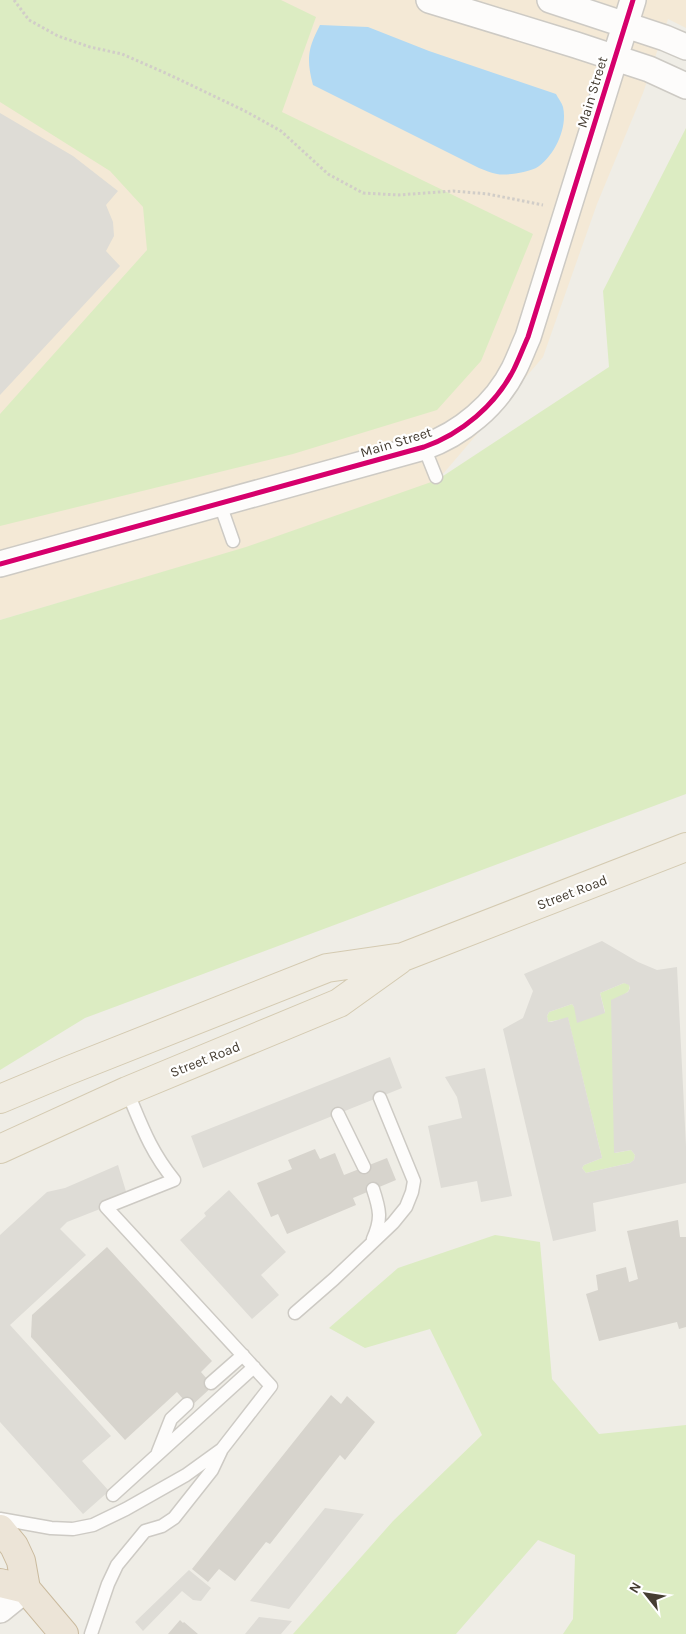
<svg xmlns="http://www.w3.org/2000/svg" width="686" height="1634" viewBox="0 0 686 1634" font-family="Karla,sans-serif">
<style>
.commercial{fill:#f4e9d6}
.green{fill:#dcecc2}
.parking{fill:#dedcd6;fill-rule:evenodd}
.water{fill:#b1d9f3}
.building{fill:#d7d4cd}
.lines{fill:none;stroke-linecap:round;stroke-linejoin:round}
.lane-casing{stroke:#cdcac4;stroke-width:15}
.street-casing{stroke:#cdcac4;stroke-width:28}
.primary-casing{stroke:#d4cab1;stroke-width:30}
.highway-casing{stroke:#caba9e;stroke-width:30}
.path{stroke:#d1cdc8;stroke-width:3;stroke-dasharray:2.5 2.5;stroke-linecap:butt}
.lane{stroke:#fdfcfb;stroke-width:12}
.street{stroke:#fdfcfb;stroke-width:25}
.primary{stroke:#f0ece2;stroke-width:28}
.highway{stroke:#ece4d7;stroke-width:28}
.cycleway-casing{stroke:#fff;stroke-width:8}
.cycleway{stroke:#d6006c;stroke-width:5}
.labels{text-anchor:middle;stroke-width:4.5;stroke-linejoin:round;paint-order:stroke}
.street-label{font-size:14px;fill:#453d32;stroke:#fff}
</style>
<rect width="100%" height="100%" fill="#efede6"/>
<!-- commercial -->
<path class="commercial" d="M0,0H686V28L668,19L643,93L597,204L543,357L425,495L0,620Z"/>
<!-- green -->
<path class="green" d="M0,0H281L316,17L282,112L533,234L481,361L437,410L293,454L0,526V414L147,250L143,207L110,171L0,102Z
M686,128V794L85,1018L0,1070V620L246,547L437,480L609,367L603,291Z
M624,983L629,984C631,991 627,993 621,996L615,1153L631,1150L635,1155L634,1160L630,1163L586,1173L582,1168L584,1165L602,1158L568,1018L548,1022L547,1016L549,1012L572,1004L574,1007L605,1012L600,993Z
M495,1235L540,1242L552,1379L599,1434L686,1425V1634H563L573,1619L575,1555L538,1540L456,1634H293L393,1521L482,1435L430,1329L365,1348L329,1328L398,1268Z"/>
<!-- parking -->
<path class="parking" d="M0,113L73,156L118,191L106,205L113,222L114,236L106,251L120,266L0,395Z
M602,941L638,962L657,970L677,967L686,1146V1183L593,1203L596,1231L553,1241L503,1029L523,1018L533,991L524,974ZM624,983L629,985L630,988L628,992L611,1000L614,1153L631,1150L635,1155L634,1160L630,1163L586,1173L582,1168L584,1165L602,1158L568,1017L551,1022H548L547,1016L549,1012L572,1004L574,1007L577,1023L605,1013L600,993Z
M390,1057L402,1088L203,1168L191,1136Z
M485,1068L512,1196L481,1202L477,1181L441,1188L428,1126L462,1118L457,1097L445,1077Z
M118,1165L128,1198L67,1222L60,1229L86,1255L10,1325L111,1436L82,1461L109,1491L83,1514L0,1422V1235L47,1192L65,1188Z
M229,1190L286,1252L261,1275L279,1295L252,1319L180,1240L206,1216L204,1213Z
M325,1508L364,1514L289,1609L250,1601Z
M189,1570L211,1588L201,1601L193,1600L182,1591L143,1631L135,1622Z
M259,1617L292,1621L281,1634H245Z"/>
<!-- water -->
<path class="water" d="M320,25L368,27L429,51L556,94C558,98 562,103 563,107C568,128 554,157 536,168C528,172 506,176 497,174C491,173 485,170 479,168L313,85C306,59 308,48 320,25Z"/>
<!-- building -->
<path class="building" d="M315,1149L320,1159L335,1153L344,1175L387,1158L396,1180L353,1198L356,1205L287,1234L278,1214L271,1217L257,1183L292,1169L288,1160Z
M678,1220L680,1237H686V1327L679,1329L677,1322L599,1341L586,1294L598,1290L596,1275L626,1267L629,1282L638,1279L627,1231Z
M107,1247L212,1361L201,1372L213,1386L190,1407L177,1392L125,1440L31,1337L32,1315Z
M331,1395L341,1404L347,1396L375,1422L345,1460L340,1455L270,1544L266,1542L235,1581L219,1569L208,1582L192,1569Z
M180,1620L183,1623L184,1622L198,1634H168Z"/>
<g class="lines">
<defs>
<path id="lane" d="M424,447L436,477
M220,504L233,541
M338,1114L364,1167
M373,1239C382,1219 380,1210 373,1189
M295,1313L334,1279L393,1223L406,1207L412,1192L414,1181L380,1098
M211,1383L243,1355
M158,1452L171,1419L187,1404
M113,1495L254,1367
M0,1519L51,1528L73,1529L93,1525L126,1509L186,1475L222,1449L271,1386L106,1207L174,1180C150,1151 141,1124 127,1091
M91,1634L108,1584L117,1565L145,1531L162,1526L174,1518L212,1470L221,1451"/>
<path id="street" d="M429,0L576,45L649,69L686,86
M550,0L665,38L686,47
M0,564L424,447C461,434 496,405 514,369C519,359 523,348 528,337L633,0
M0,1610L26,1589"/>
<path id="primary" d="M0,1099L67,1071L327,968L403,957L686,847
M0,1149L127,1091L339,1003L399,960"/>
<path id="highway" d="M0,1529L14,1546L21,1561L26,1589L64,1634
M0,1583L26,1589"/>
</defs>
<!-- lane casing -->
<use href="#lane" class="lane-casing"/>
<!-- street casing -->
<use href="#street" class="street-casing"/>
<!-- primary casing -->
<use href="#primary" class="primary-casing"/>
<!-- highway casing -->
<use href="#highway" class="highway-casing"/>
<!-- path -->
<path class="path" d="M14,0L29,20L58,36L90,47L122,54L172,76L245,111L281,131L328,174L363,193L398,195L453,191L488,194L543,205"/>
<!-- lane -->
<use href="#lane" class="lane"/>
<!-- street -->
<use href="#street" class="street"/>
<!-- primary -->
<use href="#primary" class="primary"/>
<!-- highway -->
<use href="#highway" class="highway"/>
<defs>
<path id="cycleway" d="M0,564L424,447C461,434 496,405 514,369C519,359 523,348 528,337L633,0"/>
</defs>
<!-- cycleway casing -->
<use href="#cycleway" class="cycleway-casing"/>
<!-- cycleway -->
<use href="#cycleway" class="cycleway"/>
</g>
<g class="labels">
<!-- street labels -->
<g class="street-label">
<text transform="translate(592 92) rotate(-73)" y="5">Main Street</text>
<text transform="translate(396 442) rotate(-17)" y="5">Main Street</text>
<text transform="translate(572 892) rotate(-21)" y="5">Street Road</text>
<text transform="translate(205 1059) rotate(-22)" y="5">Street Road</text>
</g>
</g>
<!-- north arrow -->
<g transform="translate(646 1594) rotate(300)" stroke="#ffffff" stroke-width="4" paint-order="stroke">
<path d="M0-4L9 19L0 12L-9 19Z" fill="#453d32"/>
<text y="-8" font-size="14" font-weight="bold" text-anchor="middle" fill="#453d32">N</text>
</g>
</svg>
